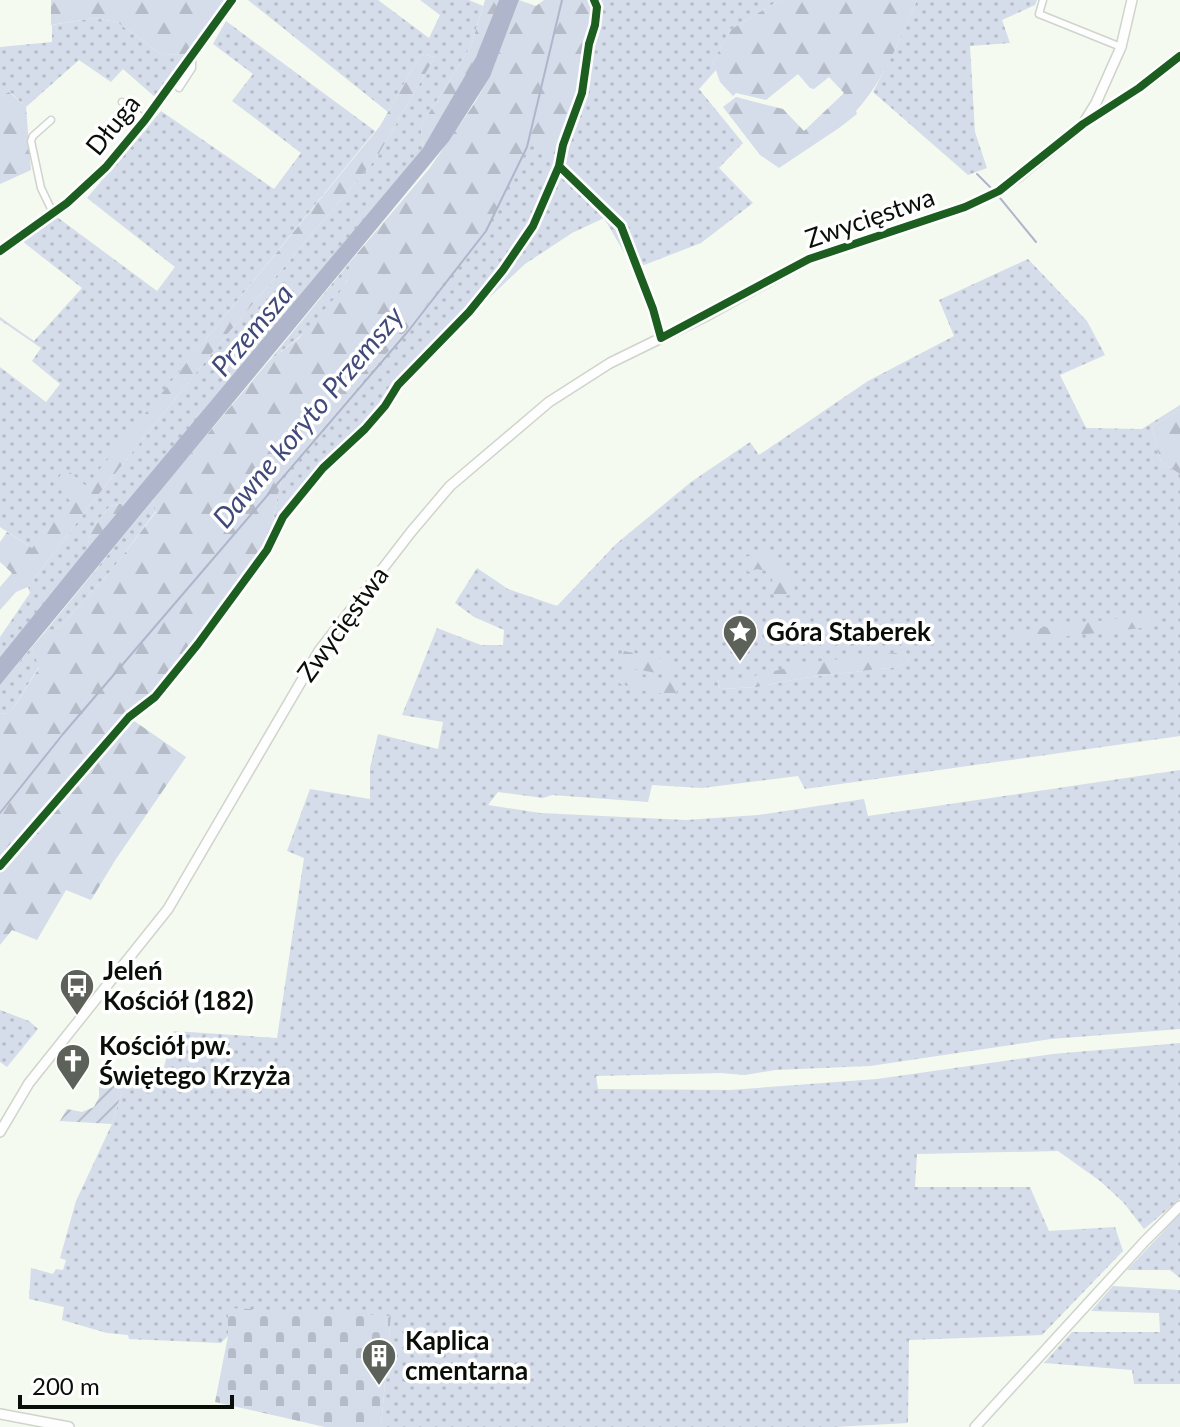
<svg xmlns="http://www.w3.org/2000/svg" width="1180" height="1427" viewBox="0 0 1180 1427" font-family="Lato,sans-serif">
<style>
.grass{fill:url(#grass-dots);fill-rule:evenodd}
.forest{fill:url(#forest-firs)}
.cemetery{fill:url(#cemetery-stones)}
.garden{fill:url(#garden-furrows)}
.water{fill:#afb6cb}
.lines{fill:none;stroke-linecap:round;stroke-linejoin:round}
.stream{stroke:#afb6cb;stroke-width:2}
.street-casing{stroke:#cfd4cc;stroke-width:9}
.secondary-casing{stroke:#cfd4cc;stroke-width:12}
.street{stroke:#fdfefd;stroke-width:6}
.secondary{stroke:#fdfefd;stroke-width:9}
.cycleway-casing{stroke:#fff;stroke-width:13}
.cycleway{stroke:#1b5e20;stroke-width:8}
.labels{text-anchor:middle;stroke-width:7;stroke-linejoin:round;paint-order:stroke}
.street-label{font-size:26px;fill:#0a0e08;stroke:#fff}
.poi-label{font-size:26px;font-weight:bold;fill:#0a0e08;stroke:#fff;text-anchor:start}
.water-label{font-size:28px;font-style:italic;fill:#404979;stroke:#fff}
</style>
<defs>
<pattern id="grass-dots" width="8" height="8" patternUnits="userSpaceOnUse" patternTransform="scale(2)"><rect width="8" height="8" fill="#d5dcea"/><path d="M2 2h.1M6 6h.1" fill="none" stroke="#b6bcc7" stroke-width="1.8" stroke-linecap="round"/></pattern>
<pattern id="forest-firs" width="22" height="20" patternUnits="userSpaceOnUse" patternTransform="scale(2)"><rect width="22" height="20" fill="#d5dcea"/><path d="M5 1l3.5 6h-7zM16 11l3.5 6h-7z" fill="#b6bcc7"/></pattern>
<pattern id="cemetery-stones" width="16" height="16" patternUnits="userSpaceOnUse" patternTransform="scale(2)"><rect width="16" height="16" fill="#d5dcea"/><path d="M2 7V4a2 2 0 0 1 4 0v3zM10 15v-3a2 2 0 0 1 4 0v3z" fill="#b6bcc7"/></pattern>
<pattern id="garden-furrows" width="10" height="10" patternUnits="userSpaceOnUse" patternTransform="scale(2)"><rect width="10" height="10" fill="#d5dcea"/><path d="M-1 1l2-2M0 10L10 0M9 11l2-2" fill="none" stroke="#b6bcc7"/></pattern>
</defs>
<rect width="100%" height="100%" fill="#f4faef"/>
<!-- grass -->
<path class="grass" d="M248,0H378L429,38L440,15L420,0H469L483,6L471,46L421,126L423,148L128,502L110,506L91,529L87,550L0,657V637L30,593L28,587L90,505L224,338L377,157L435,57L421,54L388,112Z
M604,0H780L730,30L713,62L716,70L699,89L743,143L719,168L753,203L701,243L644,265L638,264L633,252L636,264L632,266L604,218L572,233L525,264L441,343L302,496L267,548L282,476L415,320L532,139L555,160Z
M917,0H1037L1035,5L1002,20L1010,43L970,46L975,132L987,168L968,175L873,92L896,48Z
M94,18L117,22L162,55L188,54L155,97L123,69L111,82L79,60L26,107L10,92L0,97V47L52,42V25Z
M226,21L375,131L86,487L65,469L71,501L32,548L0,527V367L46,402L60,384L32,361L41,348L0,320V317L34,341L82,288L22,241L57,217L157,291L175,267L87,198L161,111L274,189L301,153L232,101L253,74L213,44Z
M1028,259L1087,321L1105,355L1060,375L1086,428L1142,429L1180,405V409L1152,427L1161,462L1180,474V736L805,789L798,776L702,788L652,785L648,802L552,795L543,798L498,792L488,805L540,813L686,820L758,815L864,799L868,816L1180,770V1029L1051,1039L870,1066L775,1070L745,1075L721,1073L596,1076L598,1089L730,1090L877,1079L1053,1054L1180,1043V1199L1144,1229L1123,1202L1100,1181L1058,1151L917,1154L915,1187H1030L1049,1231L1115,1227L1123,1251L1042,1335L909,1340L908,1423L834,1427H381L391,1317L229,1330L228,1336L221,1343L129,1339L128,1335L107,1333L62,1320L64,1307L29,1299L31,1268L53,1274L56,1269L63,1270L66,1260L60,1258L76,1201L112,1124L127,1074H162L174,1031L277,1038L304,858L287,851L310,789L370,799V768L378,734L438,749L443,722L402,715L437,628L481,645H503L504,630L474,617L455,603L477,568L508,589L557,606L616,544L691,482L750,442L759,455L868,381L954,336L939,300ZM905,652L909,661L896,667L803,678L757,687L720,689L718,680H737Z
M350,262C349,268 348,276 346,282C337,308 291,344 269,361Z
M153,500L156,511L114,567L60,627L44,633Z
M32,647L39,667L10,713L0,714V685Z
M0,1010L29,1021L38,1029L7,1067L0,1062Z
M1180,1214V1278L1170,1270H1127Z
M1113,1286L1180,1290V1384H1134L1132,1370L1044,1363L1072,1332H1160L1159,1313L1091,1311Z"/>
<!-- forest -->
<path class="forest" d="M51,0H224L188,54L162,55L117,22L94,18L51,25Z
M485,0H499C485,49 450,105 423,148L421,126L471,46Z
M519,0L536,6L544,0H604L555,161L532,140L488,226L415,320L282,476L267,548L197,641L154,694L127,716L186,757L116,859L91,900L66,890L37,940L12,930L0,945V714L10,713L39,668L32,647L44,633L60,627L114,567L156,512L153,500L161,489L269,361L299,338L339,293L346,283L350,262L429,169L472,107L490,77Z
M780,0H917C900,39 885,79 856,111L857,114L839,128L779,168L760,155L723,107L736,97L783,109L804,131L844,93L829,77L814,89L810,88L798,74L766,100L736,93L733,96L720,82L713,62L730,30Z
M421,54L435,57L377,157L224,338L90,505L28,587L16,592L0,610V587L12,573L0,562V542L7,532L32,548L70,501L55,484L65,468L86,486L380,126Z
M9,92L26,107L31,170L0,184V97Z
M1180,409V474L1161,462L1152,427Z
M128,502L87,549L91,529L110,506Z
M759,553L776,555L793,574L795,595L774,596L772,579L767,571L757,569L748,572L742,558Z
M1149,615L1151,627L1013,642L1007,632Z
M624,651L673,661V676L619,666Z
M905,652L909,661L896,667L803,678L757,687L720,689L718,679L737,680L812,662Z
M617,672L675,683L677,693H651L615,682Z"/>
<!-- cemetery -->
<path class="cemetery" d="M228,1308L391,1316L381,1427H325L215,1402L228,1336Z"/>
<!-- garden -->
<path class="garden" d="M99,1069L127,1074L112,1124L60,1121L67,1109L82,1112L94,1107L99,1097Z"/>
<!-- water -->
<path class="water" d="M499,0H519L490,77L449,141L0,685V657L87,549L423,148L476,57Z"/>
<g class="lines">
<!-- stream -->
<path class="stream" d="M977,174L991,188
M1000,198L1036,242
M0,813L63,734L409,330L486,231L527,147L562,0"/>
<defs>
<path id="street" d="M1043,0L1039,14L1121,47
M179,88L192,68V56
M122,102L145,120
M51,120L33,136L31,141L41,188L53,213
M638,270L661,338"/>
<path id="secondary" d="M1086,122L1139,88L1180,56
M0,251L67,203L106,167L145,120L232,0
M0,1132L29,1083L168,909L319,651L411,532L450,486L549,402L610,363L708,315L809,259L965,207L999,191L1017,178L1083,124L1096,103L1121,47L1132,0
M0,1414L69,1427
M975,1427L1145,1241L1180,1206"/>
</defs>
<!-- street casing -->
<use href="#street" class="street-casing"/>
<!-- secondary casing -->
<use href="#secondary" class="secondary-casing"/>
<!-- street -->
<use href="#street" class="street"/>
<!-- secondary -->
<use href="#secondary" class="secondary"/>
<defs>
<path id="cycleway" d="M559,166L621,226L653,309L661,338L809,259L965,207L999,191L1083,124L1139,88L1180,56
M0,251L67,203L106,167L145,120L232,0
M0,866L129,717L155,697L198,644L267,550L283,517L323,468L365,429L385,406L398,385L469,312L503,270L533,226L559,166L563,145L582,93L589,44L595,25L597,7L594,0"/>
</defs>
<!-- cycleway casing -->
<use href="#cycleway" class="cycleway-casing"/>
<!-- cycleway -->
<use href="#cycleway" class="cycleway"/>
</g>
<!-- icons -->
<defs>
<symbol id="sight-pin" viewBox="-11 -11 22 30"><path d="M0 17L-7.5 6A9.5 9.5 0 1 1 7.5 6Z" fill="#5c6159" stroke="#fff"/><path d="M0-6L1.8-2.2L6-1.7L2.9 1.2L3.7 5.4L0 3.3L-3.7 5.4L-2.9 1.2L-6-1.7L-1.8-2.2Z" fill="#fff"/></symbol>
<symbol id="bus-pin" viewBox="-11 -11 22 30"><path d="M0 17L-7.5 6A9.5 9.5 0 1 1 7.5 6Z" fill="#5c6159" stroke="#fff"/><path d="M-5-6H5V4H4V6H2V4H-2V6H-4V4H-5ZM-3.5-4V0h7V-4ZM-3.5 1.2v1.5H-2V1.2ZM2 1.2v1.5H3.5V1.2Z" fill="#fff"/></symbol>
<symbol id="church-pin" viewBox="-11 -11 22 30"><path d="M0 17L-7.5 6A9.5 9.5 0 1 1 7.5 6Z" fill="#5c6159" stroke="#fff"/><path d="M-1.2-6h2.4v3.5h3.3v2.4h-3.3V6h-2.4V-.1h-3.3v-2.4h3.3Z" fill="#fff"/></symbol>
<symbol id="building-pin" viewBox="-11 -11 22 30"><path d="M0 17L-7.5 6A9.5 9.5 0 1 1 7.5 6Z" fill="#5c6159" stroke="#fff"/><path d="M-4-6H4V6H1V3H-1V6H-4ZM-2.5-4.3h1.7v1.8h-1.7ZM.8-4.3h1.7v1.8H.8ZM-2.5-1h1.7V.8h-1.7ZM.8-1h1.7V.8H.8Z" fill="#fff"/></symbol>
</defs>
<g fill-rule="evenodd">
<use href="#sight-pin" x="720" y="612" width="40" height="54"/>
<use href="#bus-pin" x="57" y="966" width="40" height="54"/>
<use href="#church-pin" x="53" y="1041" width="40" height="54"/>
<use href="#building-pin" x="359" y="1336" width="40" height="54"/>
</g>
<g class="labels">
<!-- street labels -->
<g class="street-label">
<text transform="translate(113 125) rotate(-51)" y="9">Długa</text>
<text transform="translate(870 218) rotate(-19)" y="9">Zwycięstwa</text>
<text transform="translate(343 624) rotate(-54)" y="9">Zwycięstwa</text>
</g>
<!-- poi labels -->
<g class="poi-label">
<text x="766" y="641">Góra Staberek</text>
<text x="103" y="980">Jeleń<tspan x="103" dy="30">Kościół (182)</tspan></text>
<text x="99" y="1055">Kościół pw.<tspan x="99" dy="30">Świętego Krzyża</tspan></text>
<text x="405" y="1350">Kaplica<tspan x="405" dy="30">cmentarna</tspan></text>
</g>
<!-- water labels -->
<g class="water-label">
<text transform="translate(252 330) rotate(-50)" y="10">Przemsza</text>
<text transform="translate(308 417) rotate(-50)" y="10">Dawne koryto Przemszy</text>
</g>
</g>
<!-- scale -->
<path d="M20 1395v12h212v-12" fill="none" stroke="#0a0e08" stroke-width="4"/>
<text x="32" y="1395" font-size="24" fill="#0a0e08" stroke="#ffffff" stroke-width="6" paint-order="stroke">200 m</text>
</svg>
